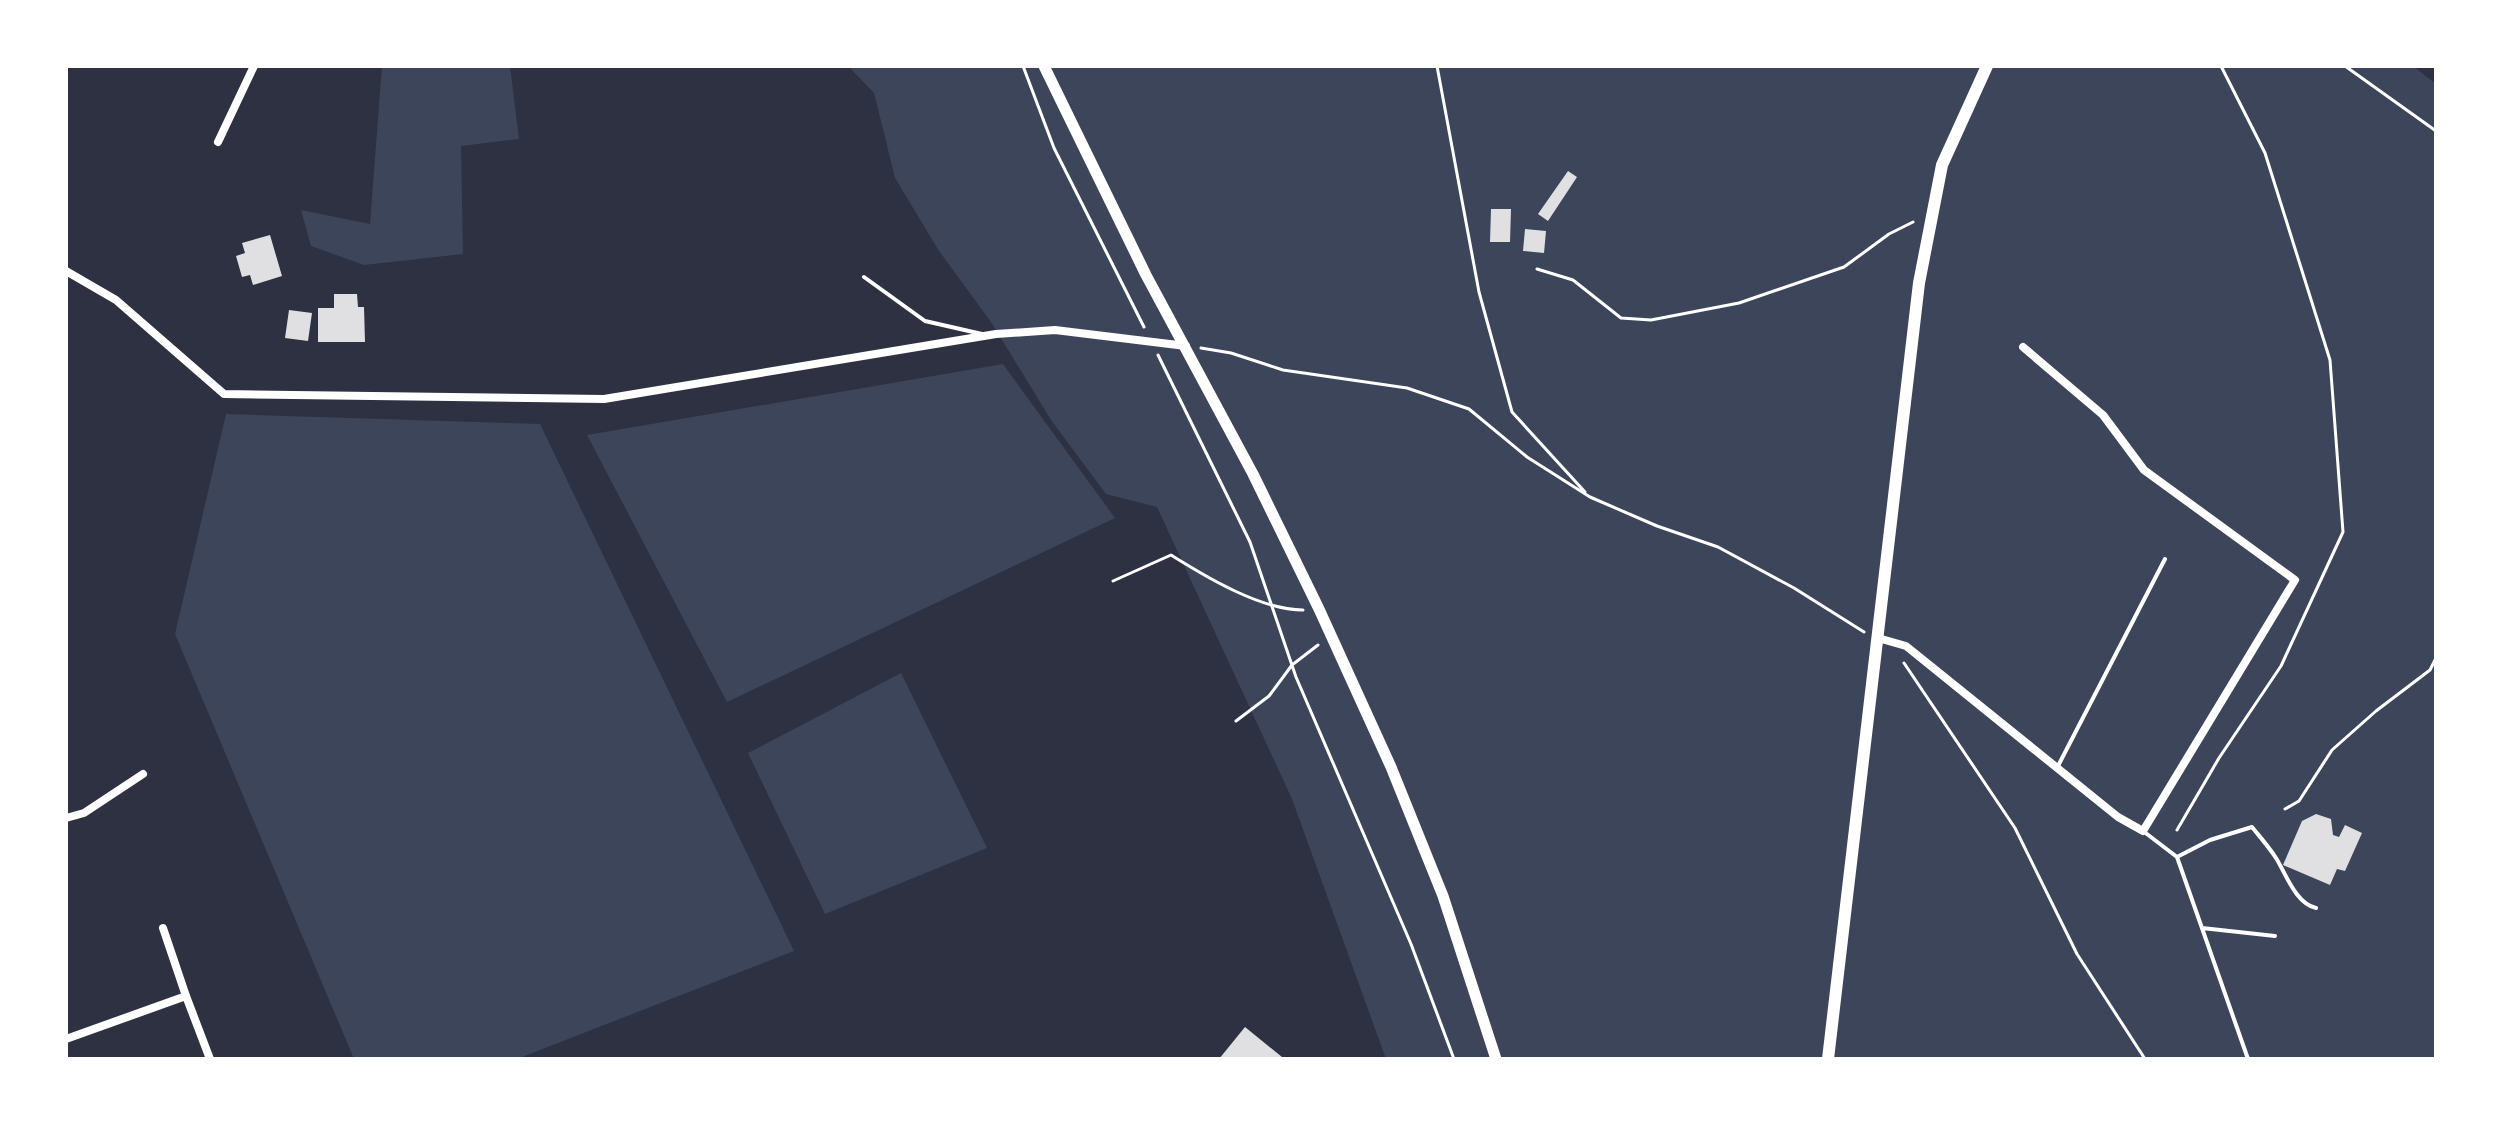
<svg xmlns="http://www.w3.org/2000/svg" width="2502" height="1125" viewBox="0 0 2502 1125" font-family="Cabin,sans-serif">
<style>
.green{fill:#3c4559}
.building{fill:#e0e0e3}
.lines{fill:none;stroke-linecap:round;stroke-linejoin:round}
.path{stroke:#fff;stroke-width:3}
.service{stroke:#fff;stroke-width:4}
.minor{stroke:#fff;stroke-width:8}
.tertiary{stroke:#fff;stroke-width:11}
.secondary{stroke:#fff;stroke-width:12}
</style>
<rect width="100%" height="100%" fill="#2d3142"/>
<!-- green -->
<path class="green" d="M382,66H510L519,139L461,146L463,254L364,265L311,246L301,210L370,224Z
M848,66H2413L2436,84V1059H1386L1292,799L1157,507L1106,494L1051,420L991,322L939,251L895,178L874,93Z
M1003,364L1115,518L727,702L587,435Z
M226,414L540,424L794,951L517,1059H354L175,634Z
M901,673L987,848L825,914L748,753Z"/>
<!-- building -->
<path class="building" d="M1568,171L1577,177L1548,221L1538,214Z
M1491,209H1511L1510,242H1490Z
M1525,229L1546,231L1544,253L1523,251Z
M270,235L282,276L253,285L250,275L242,277L236,256L245,253L242,243Z
M334,294H357L358,307H364L365,342H318V308H334Z
M289,310L312,313L308,341L285,338Z
M2316,814L2331,819L2333,835L2339,837L2345,825L2362,833L2345,871L2337,869L2330,885L2283,865L2302,821Z
M1245,1027L1282,1057L1280,1059H1219Z"/>
<g class="lines">
<!-- path -->
<path class="path" d="M1023,66L1054,148L1144,327
M1437,66L1479,292L1512,412L1585,492
M2345,66L2436,131
M1537,269L1573,280L1621,318L1651,320L1739,303L1844,267L1889,234L1913,222
M1201,348L1231,353L1283,370L1407,388L1469,409L1527,457L1590,497L1657,526L1718,547L1794,588L1864,632
M1158,355L1250,542L1296,677L1411,944L1454,1059
M1113,581L1171,555C1206,577 1261,610 1303,610
M1904,663L2015,828L2077,954L2145,1059
M1236,721L1269,696L1292,665L1318,645
M2285,809L2299,801L2332,750L2376,711L2430,670L2436,658
M2177,830L2219,758L2281,666L2343,532L2330,360L2265,153L2221,66"/>
<!-- service -->
<path class="service" d="M864,277L925,321L982,334
M2058,766L2165,559
M2143,831L2177,857L2248,1059
M2177,857L2210,840L2252,827C2260,837 2269,847 2276,858C2286,874 2296,904 2316,908
M2202,928L2275,936"/>
<!-- minor -->
<path class="minor" d="M218,142L254,66
M66,271L116,300L224,394L604,399L996,334L1055,330L1186,346
M1878,638L1906,646L2118,817L2143,831L2295,580L2144,470L2103,415L2023,347
M66,818L84,813L143,774
M163,928L186,996L210,1059
M66,1039L186,996"/>
<!-- tertiary -->
<path class="tertiary" d="M1044,66L1146,275L1253,474L1319,609L1391,767L1443,896L1496,1059"/>
<!-- secondary -->
<path class="secondary" d="M1828,1059L1919,283L1942,165L1987,66"/>
</g>
<!-- border -->
<rect width="2502" height="1125" fill="none" stroke="#ffffff" stroke-width="136"/>
</svg>
